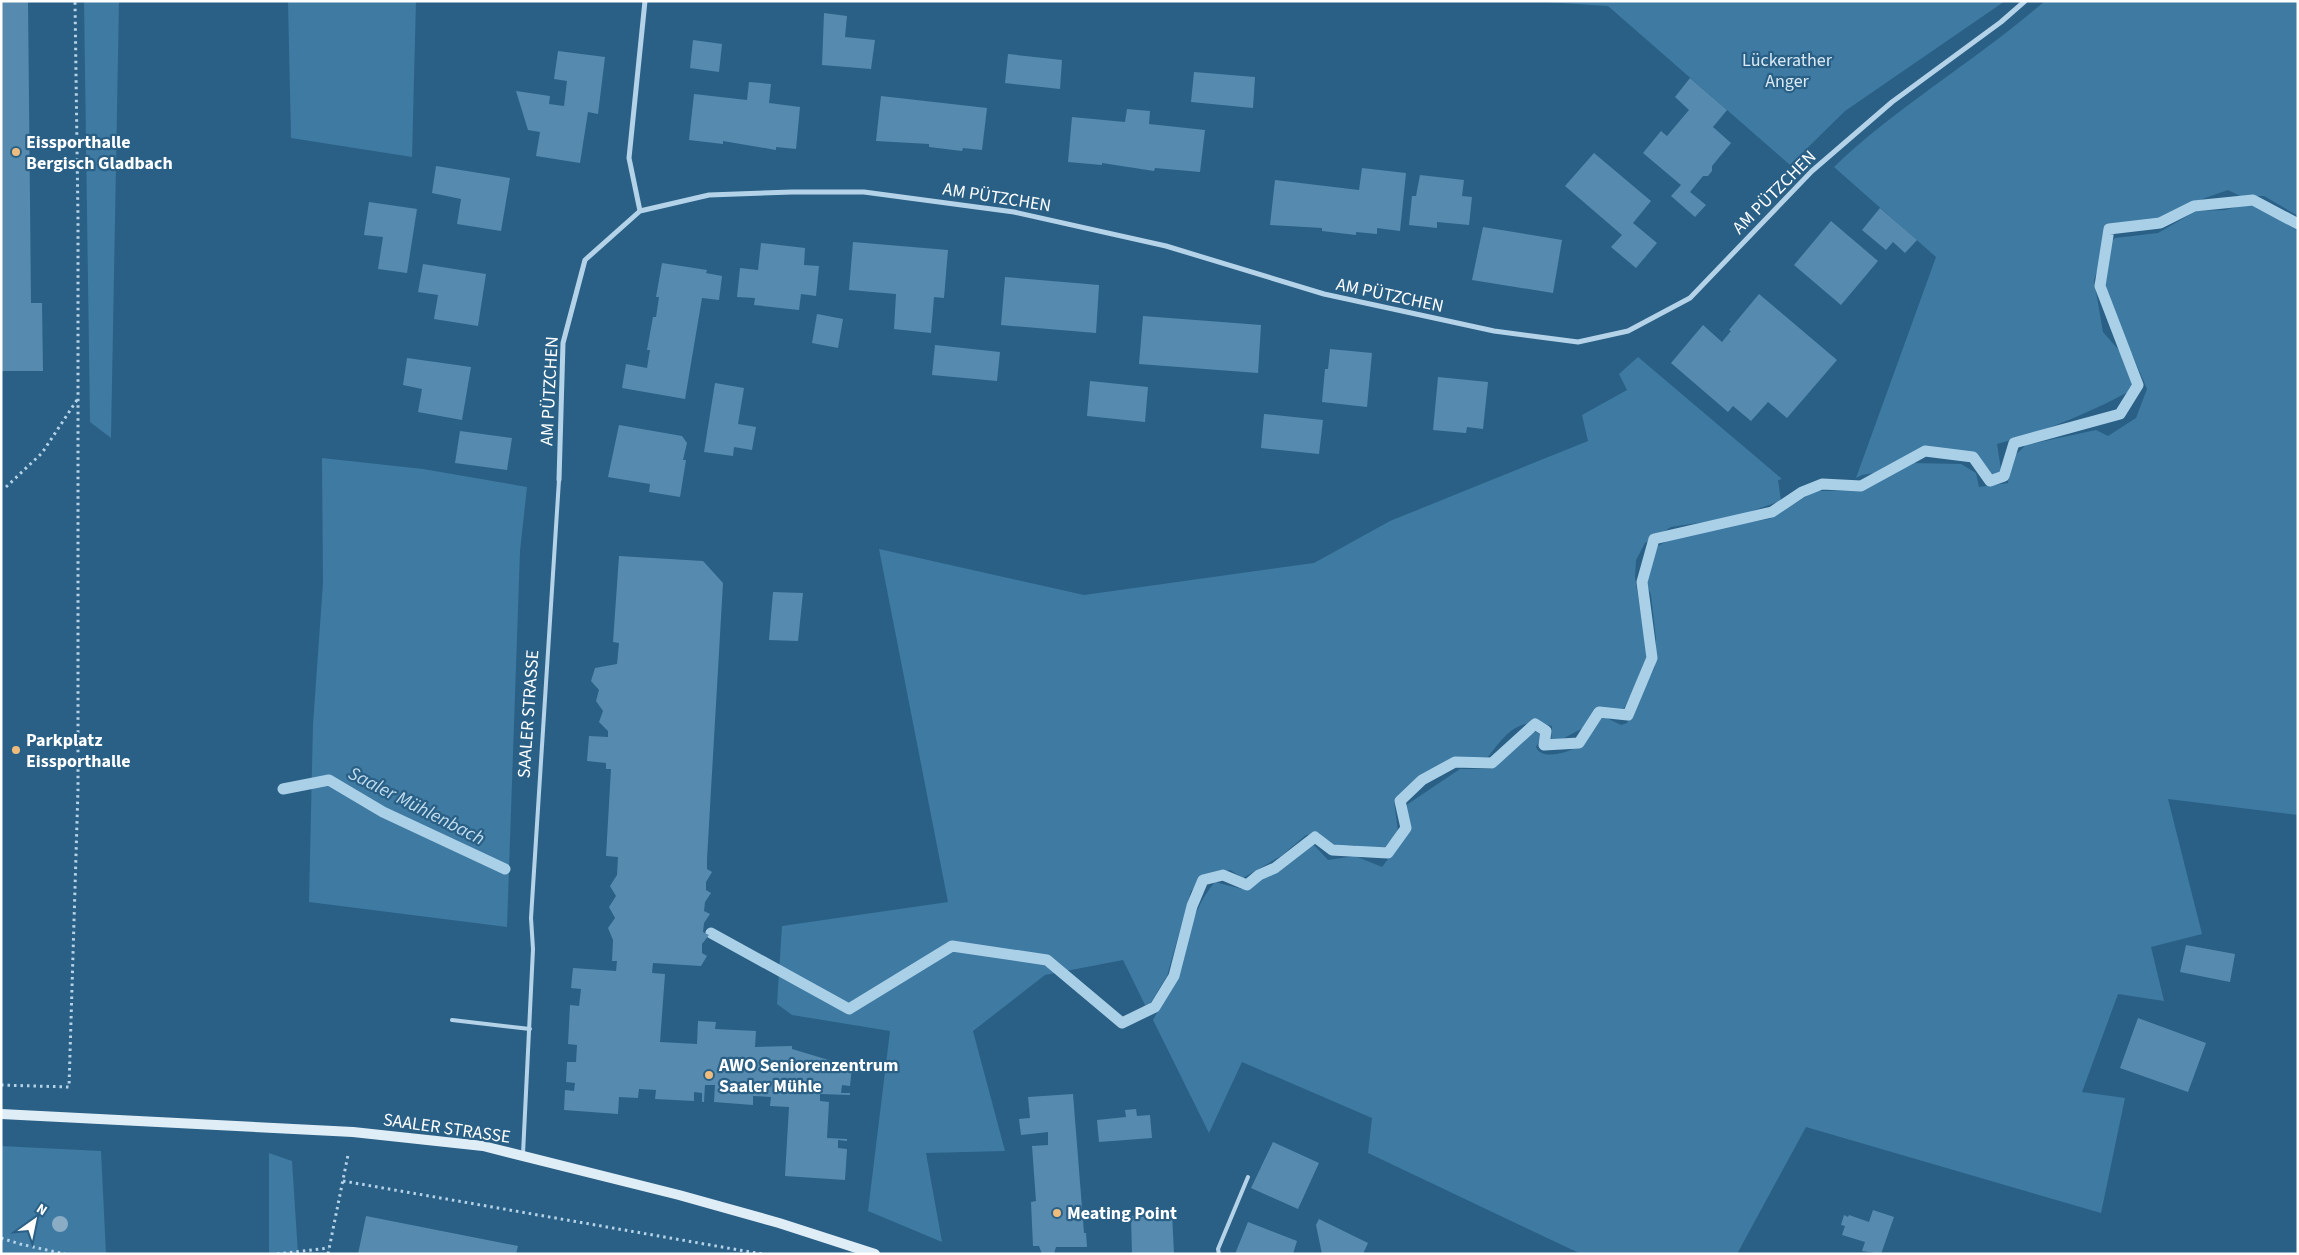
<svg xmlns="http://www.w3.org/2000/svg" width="2299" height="1255" viewBox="0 0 2299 1255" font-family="'Source Sans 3',sans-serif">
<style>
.green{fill:#3e7aa2}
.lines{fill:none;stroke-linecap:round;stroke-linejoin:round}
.stream{stroke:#aad0e8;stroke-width:11}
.building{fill:#568baf}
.path{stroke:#b5d3e8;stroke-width:3;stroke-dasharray:2.5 4;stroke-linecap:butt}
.lane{stroke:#b5d3e8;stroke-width:4}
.street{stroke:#b5d3e8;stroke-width:5}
.secondary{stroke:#dfedf7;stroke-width:10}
.tree{fill:#8aacc4}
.poi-dot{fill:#eebd7d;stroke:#2a6086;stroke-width:2}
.labels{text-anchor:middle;stroke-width:4.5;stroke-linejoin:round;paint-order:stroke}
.park-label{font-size:18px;fill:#d9eaf6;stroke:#2a6086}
.poi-label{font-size:18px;font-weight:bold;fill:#fff;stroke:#2a6086;text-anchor:start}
.street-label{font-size:18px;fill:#fff;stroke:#2a6086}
.water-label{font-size:19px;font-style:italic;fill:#c1ddef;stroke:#2a6086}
</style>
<rect width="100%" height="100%" fill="#2a6086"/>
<!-- green -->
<path class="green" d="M84,1H119L111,438L90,422Z
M288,1H416L412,157L291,138Z
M1530,1H2005L1845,111L1790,165L1608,6Z
M2045,1H2298V216L2264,196H2240L2228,190L2205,198L2159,221L2108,228L2103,238L2102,256L2094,280L2103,332L2131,364L2132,390C2085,415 2048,430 1997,444L2002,476L1990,479L1984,464L1966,452L1944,451L1907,455L1880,472L1862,475L1856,478L1936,257L1834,167C1899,105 1977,60 2045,1Z
M2248,204L2259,207L2298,231V815L2168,799L2202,934L2151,947L2164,1001L2118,994L2082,1092L2125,1098L2101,1213L1806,1127L1737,1254H1581L1368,1153L1372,1118L1242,1062L1209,1133L1153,1020C1160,1007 1170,993 1175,979C1186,946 1192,908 1215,882L1242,889L1282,867L1313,844L1328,860L1355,856L1382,867L1404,838L1405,806L1460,769H1491L1522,733L1536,732L1542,735L1536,747C1542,763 1576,750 1585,742C1593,735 1594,722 1603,716L1621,725L1627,723L1655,667L1656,639L1651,595L1643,575L1646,562L1656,547L1680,534L1769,519L1815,491H1853L1911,463L1961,464L1976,473L1979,487L2008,483L2010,460L2026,445L2096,430L2108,436L2136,418L2147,389L2132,354L2110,328L2102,279L2110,243L2115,238L2158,233L2196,211L2225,210Z
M1638,357L1782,479L1778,480L1781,501L1731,518L1671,527L1645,543L1636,560L1635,577L1648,661L1623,710L1603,709L1594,711L1583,728L1551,745L1552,726C1519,716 1507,732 1488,757L1456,758L1436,768L1428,776L1408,786L1394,801L1398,832L1379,854L1354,845L1330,847L1319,833L1306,835L1281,856L1243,878L1230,870L1209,874L1191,891L1167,976L1147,1009L1123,960L1045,975L973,1031L1005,1151L926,1153L942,1242L868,1211L890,1031L792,1015L777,1004L782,926L948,902L879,549L1084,595L1314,563L1390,521L1588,441L1582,415L1627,390L1619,374Z
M322,458L423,469L527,487L520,551L507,927L309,902L313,724L323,583Z
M1,1146L101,1151L106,1254H1Z
M269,1153L292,1161L298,1254H269Z"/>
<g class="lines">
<!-- stream -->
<path class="stream" d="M283,789L329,780L383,812L505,869
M711,933L849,1009L952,946L1047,960L1122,1023L1155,1007L1174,976L1192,906L1203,880L1223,875L1247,885L1259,875L1275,868L1315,837L1332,850L1388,853L1406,828L1400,801L1422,780L1455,762L1492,763L1535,724L1546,731L1544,745L1579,743L1599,712L1628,715L1652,658L1642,582L1654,539L1772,512L1802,492L1822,484L1861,486L1925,451L1973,457L1990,481L2004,476L2014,443L2120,414L2138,385L2100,286L2109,229L2160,223L2194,206L2253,200L2298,224"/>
</g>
<!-- building -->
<path class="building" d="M1,1H28L31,303H42L43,371H1Z
M824,13L847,16L845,37L875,40L871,69L822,65Z
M693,40L722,44L719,72L690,68Z
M558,51L605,57L598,114L588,112L580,163L536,156L540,132L528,130L516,91L550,96L549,104L564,106L567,81L554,79Z
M1008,54L1062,60L1060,89L1005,83Z
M1194,72L1255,77L1253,108L1191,102Z
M1690,78L1727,110L1713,127L1731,143L1712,166V171L1708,176H1703L1690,192L1706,205L1695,217L1671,196L1681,185L1643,153L1661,131L1667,136L1689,110L1675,97Z
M749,82L771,84L769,103L800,107L796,149L776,147V150L723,141V144L689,140L694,94L747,100Z
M881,96L987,108L982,150L963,148L962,151L929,147V144L876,141Z
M1127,109L1150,111L1149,124L1205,130L1200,172L1155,168L1154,171L1102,163V165L1068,162L1072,117L1125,122Z
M1594,153L1651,201L1633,223L1657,243L1636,268L1611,247L1622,235L1565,186Z
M436,166L510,178L501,231L457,224L461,199L432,193Z
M1362,168L1406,173L1400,231L1377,228V234L1356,232V235L1322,231V228L1270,225L1275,180L1359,190Z
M1420,175L1464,180L1462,196L1472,197L1469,225L1437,222V228L1409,225L1412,196H1416Z
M369,202L417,209L407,273L378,269L383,237L364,235Z
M1880,208L1917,240L1905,253L1893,242L1886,250L1862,230Z
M1831,221L1878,261L1841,305L1794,265Z
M1483,227L1562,240L1553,293L1472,280Z
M853,242L948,250L944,298L934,297L931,333L894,329L896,294L849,290Z
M761,243L805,248L804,265L819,266L816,296L801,294L799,310L754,305L755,298L737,297L740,268L758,270Z
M662,263L707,270L706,273L722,276L719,300L702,298L685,399L622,388L626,364L647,368L650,350H647L653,317H656L659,297H656Z
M423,264L486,274L478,326L434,319L438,295L418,292Z
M1005,277L1099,285L1096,333L1001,325Z
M1759,294L1837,360L1787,418L1768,402L1751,421L1733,406L1728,412L1671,363L1703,325L1722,342L1731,331L1729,330Z
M817,314L843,319L838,348L812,343Z
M1143,316L1261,325L1258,373L1139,364Z
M935,345L1000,352L997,381L932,375Z
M1330,349L1372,353L1367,407L1322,402L1325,369H1328Z
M407,358L471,367L462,420L418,412L422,389L403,385Z
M1438,377L1488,382L1483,429L1467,427L1466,433L1433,430Z
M1090,381L1148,387L1145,422L1087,416Z
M715,383L744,388L738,424L756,427L752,450L734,447L733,456L704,452Z
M1264,414L1323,420L1319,454L1261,448Z
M619,425L682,436L687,443L683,460H686L680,497L649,492L650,484L608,477Z
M460,431L512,438L507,470L455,463Z
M619,556L703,561L723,583L707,859V869L712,872L706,882V890L711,893L705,902L704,911L710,914L704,923L703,932L709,935L702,944V953L707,956L701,966L653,963L652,973L665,974L660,1042L697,1044L698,1021L716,1022L715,1029L756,1031L755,1047L792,1046V1049L852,1067L850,1086L842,1085L841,1093H850V1095L820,1094V1101L829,1102L827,1138L847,1139V1141L838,1140V1148L847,1149L845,1180L785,1176L789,1107L770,1106L771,1097L753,1096V1105L714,1102L715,1085H705L704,1102H702V1093L694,1092V1101L655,1099L656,1090L639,1089L638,1098L619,1097L618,1114L564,1110L565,1090L574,1091L575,1083L566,1082L567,1062H576L577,1045L568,1044L570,1005L579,1006L581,989L571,988L573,968L616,971L617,961H612L613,940L608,928L615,918L609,907L616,896L610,886L617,875L618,857L606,856L611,769H606V763L587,761L589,736L608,737V731L599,722L603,711L596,701L599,690L591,681L595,668L617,664L619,643L613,642Z
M773,592L803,593L798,641L769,640Z
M2186,945L2235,954L2230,982L2180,972Z
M2138,1018L2206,1043L2188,1092L2120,1068Z
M1073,1094L1084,1233H1086L1087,1247H1056L1054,1254H1042L1039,1246H1033L1031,1202L1036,1201L1032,1146L1048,1145V1132L1021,1135L1019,1119L1030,1118L1028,1097Z
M1136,1109L1137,1116L1150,1115L1152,1138L1099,1142L1097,1120L1126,1117L1125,1110Z
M1273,1142L1319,1163L1298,1209L1251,1188Z
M1873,1210L1894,1217L1881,1254L1862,1251L1865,1242L1842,1235L1845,1226L1841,1225L1844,1215L1848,1217L1849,1215L1869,1222Z
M1172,1213L1174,1254H1132L1131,1216Z
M366,1216L518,1246L516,1254H358Z
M1319,1219L1368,1243L1363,1254H1322L1316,1225Z
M1248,1222L1297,1241L1293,1254H1235Z"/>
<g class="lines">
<!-- path -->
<path class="path" d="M6,487L42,453L77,400
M1,1085L69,1087L78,789V220L75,1
M343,1181L762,1254
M1,1238L20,1244L65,1254
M277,1254L329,1248
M328,1254L348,1155"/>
<!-- lane -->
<path class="lane" d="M452,1020L530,1029
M523,1154L533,949L531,918L559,480
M1219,1254L1218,1249L1248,1177"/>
<!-- street -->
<path class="street" d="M640,211L629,158L645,1
M559,480L563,343L585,260L640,211L709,195L792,192H864L1014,212L1166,246L1324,294L1494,331L1578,342L1628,331L1690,298L1812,171L1892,102L2001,22L2025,1"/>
<!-- secondary -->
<path class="secondary" d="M1,1114L353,1132L483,1146L679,1195L779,1223L875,1254"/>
</g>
<!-- trees -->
<circle class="tree" cx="60" cy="1224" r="8"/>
<!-- markers -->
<g class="poi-dot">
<circle cx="16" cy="152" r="5"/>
<circle cx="16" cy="750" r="5"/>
<circle cx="709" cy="1075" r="5"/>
<circle cx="1057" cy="1213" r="5"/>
</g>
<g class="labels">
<!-- park labels -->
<g class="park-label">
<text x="1787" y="66">Lückerather<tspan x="1787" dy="21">Anger</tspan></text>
</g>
<!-- poi labels -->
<g class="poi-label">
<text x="26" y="148">Eissporthalle<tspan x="26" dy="21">Bergisch Gladbach</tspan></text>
<text x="26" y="746">Parkplatz<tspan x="26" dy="21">Eissporthalle</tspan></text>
<text x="719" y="1071">AWO Seniorenzentrum<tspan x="719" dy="21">Saaler Mühle</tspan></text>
<text x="1067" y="1219">Meating Point</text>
</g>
<!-- street labels -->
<g class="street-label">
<text transform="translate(1774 192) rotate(-45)" y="6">AM PÜTZCHEN</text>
<text transform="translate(997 197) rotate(9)" y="6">AM PÜTZCHEN</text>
<text transform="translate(1390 295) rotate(12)" y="6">AM PÜTZCHEN</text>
<text transform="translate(549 391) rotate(-87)" y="6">AM PÜTZCHEN</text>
<text transform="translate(528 714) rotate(-86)" y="6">SAALER STRASSE</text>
<text transform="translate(447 1128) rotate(8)" y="6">SAALER STRASSE</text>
</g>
<!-- water labels -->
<g class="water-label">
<text transform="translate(417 805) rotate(27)" y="7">Saaler Mühlenbach</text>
</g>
</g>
<!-- border -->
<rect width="2299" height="1255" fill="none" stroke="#ffffff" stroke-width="5"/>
<!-- north arrow -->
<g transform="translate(35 1220) rotate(33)" stroke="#2a6086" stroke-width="4" paint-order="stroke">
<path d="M0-4L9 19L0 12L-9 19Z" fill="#ffffff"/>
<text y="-8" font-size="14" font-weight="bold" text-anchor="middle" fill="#ffffff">N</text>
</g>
</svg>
